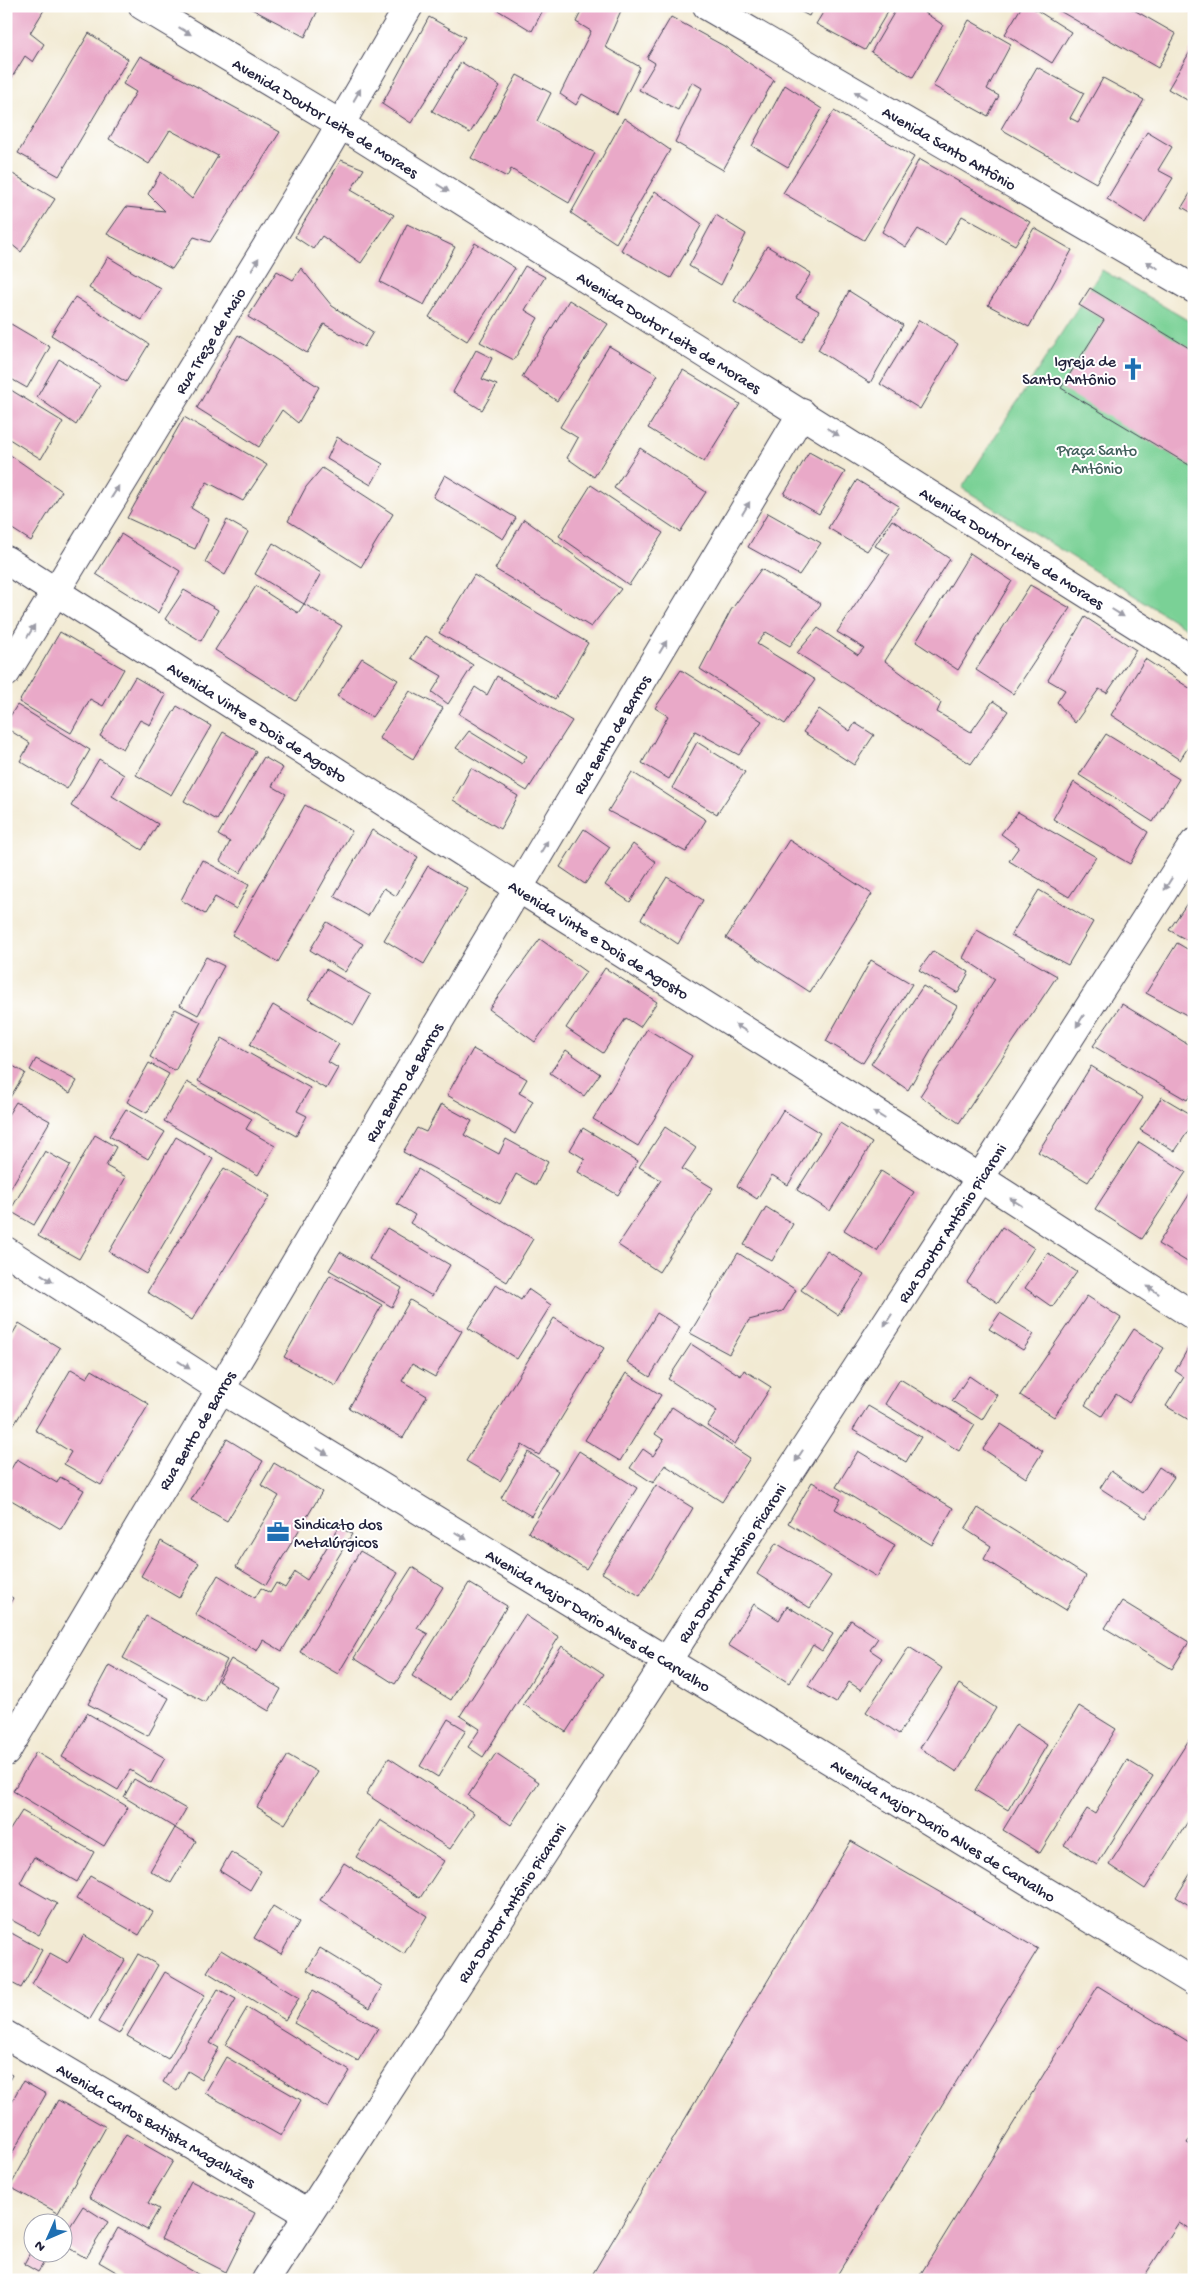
<svg xmlns="http://www.w3.org/2000/svg" width="1200" height="2286" viewBox="0 0 1200 2286" font-family="'Gochi Hand',sans-serif">
<style>
.green{fill:#7ad196;stroke:#4e7a68}
.building{fill:#e9a9c8}
.lines{fill:none;stroke-linecap:round;stroke-linejoin:round}
.minor-casing{stroke:#414052;stroke-width:30}
.tertiary-casing{stroke:#414052;stroke-width:30}
.minor{stroke:#fff;stroke-width:28}
.tertiary{stroke:#fff;stroke-width:28}
.oneway{fill:#9c9ca7}
.labels{text-anchor:middle;stroke-width:4;stroke-linejoin:round;paint-order:stroke}
.street-label{font-size:16px;fill:#22223b;stroke:#fff}
.poi-label{font-size:16px;fill:#22223b;stroke:#fff;text-anchor:end}
.park-label{font-size:16px;fill:#415f5b;stroke:#fff}
</style>
<rect width="100%" height="100%" fill="#fff"/>
<filter id="ink" filterUnits="userSpaceOnUse"><feTurbulence type="fractalNoise" baseFrequency=".02" numOctaves="2"/><feDisplacementMap in="SourceGraphic" scale="10" xChannelSelector="R" yChannelSelector="G"/><feConvolveMatrix kernelMatrix="1 2 1 2 8 2 1 2 1" color-interpolation-filters="sRGB"/></filter>
<filter id="wash" filterUnits="userSpaceOnUse"><feTurbulence type="fractalNoise" baseFrequency=".0096" numOctaves="4" result="noise"/><feDisplacementMap in="SourceGraphic" scale="20" xChannelSelector="R" yChannelSelector="G"/><feGaussianBlur stdDeviation="1.12" result="paint"/><feColorMatrix in="noise" values="0 0 0 0 0 0 0 0 0 0 0 0 0 0 0 0 0 1.4 0 .05"/><feComposite in="paint" operator="in"/></filter>
<g filter="url(#wash)">
<rect width="100%" height="100%" fill="#f2ead3"/>
<!-- green -->
<path class="green" d="M1102,270L1194,324V633L962,488Z"/>
<g id="blocks">
<!-- building -->
<path class="building" d="M6,6H37L44,10L30,33L44,44L33,62L25,56L6,87Z
M246,6H320L305,37Z
M497,6H545L532,31L496,9Z
M584,6H623L605,47L640,67L617,114L582,94L576,105L560,94L591,31L576,22Z
M790,6H814L809,16Z
M827,6H891L865,50L816,24Z
M898,6H915L943,25L913,77L871,52Z
M1022,6H1030L1071,32L1052,63L1005,34Z
M1059,6H1127L1176,34L1158,68L1058,10Z
M1179,6H1194V15Z
M429,17L465,37L411,123L382,104Z
M671,17L724,46L774,80L723,170L675,142L702,88L692,82L678,110L639,90L655,63L647,58Z
M969,20L1011,44L987,89L999,96L988,116L933,86Z
M89,33L128,59L59,176L18,153Z
M1194,45V104L1168,89Z
M140,56L280,132L210,242L194,237L172,269L107,234L126,207L165,211L148,194L161,172L192,199L218,156L170,130L149,164L109,139L136,92L123,84Z
M461,62L500,86L470,133L432,111Z
M1037,67L1084,93L1070,118L1078,122L1103,78L1144,100L1096,183L1001,129Z
M517,75L551,93L537,121L595,153L569,203L511,169L507,177L471,158Z
M785,85L822,109L788,167L752,146Z
M834,111L914,157L864,240L783,193Z
M624,118L670,150L616,243L571,213Z
M1147,132L1172,147L1158,170L1173,178L1145,223L1107,199Z
M919,159L1030,222L1015,245L962,216L945,245L918,229L906,247L882,232Z
M341,160L364,169L351,190L394,215L361,263L322,236L313,249L295,237Z
M6,170L55,199L21,252L6,240Z
M1194,187V214L1182,207Z
M655,191L702,224L671,278L621,250Z
M716,215L746,234L721,285L689,266Z
M407,224L455,247L424,305L380,282Z
M1034,228L1072,250L1029,327L988,305Z
M475,243L515,268L467,341L429,317Z
M767,246L811,273L796,298L819,311L802,342L734,301Z
M108,257L161,289L142,320L89,288Z
M525,266L545,277L525,310L538,318L514,360L480,342Z
M301,268L332,306L373,332L364,347L324,324L307,353L248,317L277,271L293,280Z
M1090,288L1194,351V468L1061,388L1104,320L1079,305Z
M849,291L903,325L870,383L818,350Z
M75,297L149,344L126,382L51,335Z
M569,300L608,324L557,401L522,377Z
M919,320L958,344L920,409L880,384Z
M11,324L50,347L27,388L6,376V333Z
M238,335L319,387L298,423L282,410L259,447L197,408Z
M609,346L658,375L594,477L567,458L578,438L560,427Z
M476,350L492,358L482,379L497,385L482,410L453,392Z
M59,359L100,385L76,425L37,397Z
M683,370L740,404L704,462L648,428Z
M6,387L63,422L41,459L6,437Z
M184,417L267,465L243,501L207,482L191,508L209,519L195,549L127,518Z
M337,437L383,464L371,485L327,459Z
M640,448L706,492L680,532L614,488Z
M6,452L62,491L31,541L6,525Z
M809,452L845,472L819,514L784,494Z
M322,468L393,514L361,567L288,521L306,487Z
M445,475L516,518L503,539L433,497Z
M857,480L899,506L867,551L828,528Z
M591,485L663,533L629,585L559,536Z
M768,513L821,543L799,575L748,547Z
M524,519L621,589L591,627L495,569Z
M227,520L248,532L225,575L205,562Z
M892,520L950,559L885,661L941,703L937,712L971,732L993,701L1008,711L971,764L797,653L818,628L858,655L864,648L837,632L890,554L875,546Z
M121,534L180,571L158,613L96,574Z
M273,543L321,573L304,604L342,626L296,701L215,650L256,586L298,613L304,604L255,574Z
M970,553L1012,581L958,670L916,642Z
M761,569L821,604L790,646L766,632L757,644L815,680L785,724L700,669L731,610Z
M474,575L588,643L555,699L439,633Z
M1030,585L1070,608L1013,694L976,670Z
M184,590L218,610L201,641L165,619Z
M1085,617L1136,650L1107,693L1099,689L1075,723L1057,702L1065,690L1048,680Z
M60,632L124,669L103,706L90,699L71,733L19,702Z
M426,636L473,665L448,704L432,692L442,676L411,658Z
M362,658L398,680L372,717L337,696Z
M1145,659L1194,691V738L1180,760L1111,715Z
M681,670L762,721L739,755L695,731L669,779L642,763L668,716L655,708Z
M497,676L572,721L527,791L456,748L469,731L522,764L527,756L459,714L475,687L487,695Z
M135,677L166,695L150,725L140,720L123,749L100,736Z
M410,691L443,708L413,759L379,738Z
M17,705L90,750L67,789L20,761L30,743L6,728V723Z
M177,706L211,726L171,795L136,775Z
M819,709L850,731L855,723L874,735L854,765L803,732Z
M223,732L256,751L217,820L184,801Z
M1106,734L1179,779L1153,822L1079,775Z
M697,742L745,772L717,814L672,788Z
M264,757L283,768L272,786L286,794L240,873L220,861L230,842L218,835Z
M99,759L124,775L112,796L158,824L142,850L71,806Z
M471,768L518,796L500,829L453,800Z
M632,772L706,820L686,852L608,811Z
M1074,782L1148,832L1130,864L1053,819Z
M305,805L352,831L278,962L232,935Z
M1018,812L1096,857L1069,897L1009,861L1019,847L1001,834Z
M584,829L610,847L585,884L560,867Z
M372,830L418,857L396,896L384,888L368,916L334,896Z
M789,840L872,894L810,992L726,938Z
M633,844L656,862L630,902L605,885Z
M202,860L249,885L236,909L215,897L205,914L181,900Z
M428,866L468,889L424,964L384,940Z
M667,877L703,900L678,944L641,919Z
M1039,890L1093,922L1068,965L1011,935Z
M1194,893V944L1169,930Z
M327,922L363,944L345,972L310,950Z
M977,930L1057,976L959,1123L920,1096L995,979L963,958Z
M540,939L586,972L535,1042L489,1009Z
M1177,943L1194,953V1019L1146,993Z
M933,951L969,972L958,993L919,970Z
M206,957L224,966L198,1015L180,1005Z
M871,960L912,984L863,1063L826,1041Z
M605,968L657,1002L640,1027L626,1018L603,1053L566,1028Z
M326,969L371,995L354,1025L308,999Z
M923,986L957,1006L908,1090L871,1064Z
M1122,1004L1194,1048V1090L1187,1100L1093,1046Z
M273,1005L339,1044L328,1062L338,1068L326,1089L250,1045Z
M175,1009L201,1022L175,1071L150,1057Z
M647,1029L692,1056L638,1146L593,1119Z
M222,1038L310,1088L297,1111L307,1116L296,1136L198,1081Z
M473,1049L527,1079L519,1093L533,1101L515,1134L447,1095Z
M566,1050L600,1074L584,1096L550,1073Z
M36,1059L77,1081L70,1093L30,1070Z
M6,1062L25,1073L6,1104Z
M149,1063L169,1074L147,1113L127,1102Z
M1091,1066L1143,1098L1088,1182L1038,1152Z
M187,1082L252,1119L246,1129L275,1146L258,1175L164,1121Z
M1162,1097L1194,1116V1122L1175,1151L1140,1130Z
M16,1102L50,1121L6,1196V1118Z
M441,1104L472,1121L464,1135L499,1154L506,1139L548,1162L536,1185L516,1174L500,1204L403,1152L417,1128L426,1132Z
M126,1109L165,1132L148,1159L109,1136Z
M783,1110L820,1133L788,1185L772,1175L757,1199L737,1186Z
M840,1123L872,1143L830,1211L797,1190Z
M665,1127L696,1148L682,1169L713,1188L659,1272L618,1245L661,1180L639,1167Z
M583,1128L638,1161L618,1195L578,1172L585,1159L570,1150Z
M95,1135L116,1147L106,1166L126,1177L79,1259L38,1236Z
M176,1137L213,1159L146,1274L109,1252Z
M1139,1142L1186,1172L1142,1239L1095,1209Z
M45,1151L70,1165L34,1225L10,1211Z
M224,1168L270,1196L192,1320L147,1292Z
M418,1169L533,1239L507,1282L410,1223L415,1215L397,1204Z
M881,1171L914,1192L877,1251L844,1230Z
M1194,1187V1266L1158,1244Z
M766,1207L793,1224L772,1261L744,1245Z
M1002,1227L1034,1248L998,1303L967,1282Z
M387,1228L450,1265L432,1296L369,1259Z
M827,1251L864,1275L838,1315L801,1290Z
M340,1252L402,1288L392,1307L329,1270Z
M738,1253L796,1290L783,1311L749,1320L729,1354L690,1333Z
M1048,1253L1077,1272L1052,1307L1025,1288Z
M330,1275L382,1305L336,1386L284,1357Z
M496,1284L521,1300L528,1289L551,1305L517,1359L468,1328Z
M1087,1296L1121,1318L1054,1417L1020,1395Z
M410,1300L462,1331L435,1377L412,1364L402,1381L427,1396L403,1438L349,1408Z
M657,1313L680,1327L650,1377L627,1362Z
M1000,1313L1034,1334L1023,1350L989,1329Z
M554,1318L604,1348L539,1455L522,1445L500,1481L466,1461Z
M19,1323L60,1348L14,1425L6,1420V1345Z
M1134,1329L1164,1348L1129,1403L1116,1394L1102,1416L1085,1405Z
M691,1344L741,1376L744,1370L771,1387L735,1444L707,1426L717,1411L668,1379Z
M1190,1345L1194,1347V1423L1166,1406L1184,1377L1175,1371Z
M71,1369L87,1378L92,1370L149,1404L101,1485L64,1464L71,1452L35,1430Z
M626,1373L661,1395L620,1461L585,1440Z
M969,1376L997,1395L982,1420L952,1401Z
M900,1379L975,1425L959,1451L885,1404Z
M868,1406L921,1437L906,1462L853,1430Z
M672,1407L750,1458L722,1502L665,1465L653,1483L630,1468L643,1449L653,1456L664,1440L655,1434Z
M1001,1424L1043,1451L1026,1478L983,1449Z
M227,1439L263,1461L227,1521L191,1500Z
M579,1451L637,1488L586,1569L528,1532Z
M858,1451L953,1508L932,1545L836,1487Z
M528,1452L558,1471L531,1516L501,1498Z
M17,1459L57,1483L60,1477L84,1490L61,1529L6,1497V1477Z
M274,1463L322,1492L266,1585L236,1567L279,1496L261,1485Z
M1159,1467L1174,1477L1146,1518L1100,1488L1111,1471L1142,1493Z
M812,1482L841,1499L835,1509L895,1545L877,1577L788,1523Z
M656,1485L693,1508L640,1596L602,1573Z
M978,1508L1086,1576L1066,1610L984,1559L991,1546L965,1529Z
M339,1527L352,1534L282,1651L263,1640L257,1651L195,1614L218,1575L255,1598L261,1588L270,1593L276,1583L285,1588L295,1572L307,1580Z
M161,1541L199,1563L179,1598L141,1576Z
M776,1543L831,1576L810,1608L757,1574Z
M360,1551L398,1573L338,1674L300,1652Z
M412,1567L443,1587L417,1628L428,1634L395,1684L354,1658Z
M469,1583L507,1606L451,1700L412,1676Z
M6,1594L13,1598L6,1610Z
M1122,1601L1189,1642L1172,1669L1105,1628Z
M754,1604L779,1620L787,1606L833,1634L822,1651L813,1645L789,1683L728,1645Z
M525,1615L559,1637L483,1757L468,1747L480,1729L460,1716Z
M146,1616L227,1660L205,1702L123,1658Z
M851,1620L878,1638L870,1650L882,1658L861,1690L849,1682L836,1703L808,1686Z
M562,1646L604,1674L566,1732L523,1704Z
M909,1647L942,1668L899,1734L866,1712Z
M231,1659L281,1689L269,1711L218,1681Z
M109,1665L169,1698L148,1736L88,1704Z
M959,1684L996,1708L957,1772L920,1748Z
M1079,1706L1116,1729L1040,1853L1003,1830Z
M87,1713L165,1758L151,1783L130,1770L118,1790L62,1757Z
M448,1719L466,1730L438,1777L420,1766Z
M1016,1724L1047,1745L1008,1810L975,1790Z
M1194,1732V1812L1145,1889L1109,1865Z
M36,1752L128,1807L104,1846L13,1791Z
M496,1753L539,1782L511,1825L468,1796Z
M288,1755L317,1772L285,1824L257,1807Z
M389,1758L474,1813L450,1849L366,1794Z
M1127,1760L1153,1776L1097,1865L1064,1845L1087,1809L1095,1814Z
M134,1779L186,1809L175,1828L124,1797Z
M22,1811L94,1852L77,1882L34,1857L20,1883L57,1904L39,1935L6,1917V1836Z
M380,1820L444,1861L420,1898L356,1857Z
M175,1828L196,1841L171,1883L150,1871Z
M851,1841L1038,1949L834,2280H589Z
M231,1852L261,1871L250,1890L220,1871Z
M344,1863L427,1916L404,1954L320,1900Z
M1194,1868V1908L1176,1897Z
M90,1876L153,1912L139,1935L76,1899Z
M273,1906L299,1922L281,1954L254,1938Z
M6,1930L42,1950L21,1988L6,1980Z
M84,1935L125,1960L90,2019L32,1984L50,1953L68,1963Z
M320,1948L382,1986L370,2008L307,1970Z
M221,1950L299,1998L285,2020L207,1972Z
M138,1954L158,1965L119,2034L98,2022Z
M165,1972L205,1995L168,2059L127,2036Z
M1098,1986L1194,2045V2133L1187,2143L1194,2147V2231L1179,2222L1142,2280H917Z
M218,1989L236,1999L210,2043L219,2048L201,2079L188,2071L177,2091L163,2082Z
M313,1990L378,2028L358,2061L294,2023Z
M247,2008L350,2071L328,2108L225,2045Z
M226,2057L301,2100L281,2136L205,2093Z
M6,2072L12,2075L6,2086Z
M23,2081L46,2094L6,2164V2112Z
M58,2100L106,2127L58,2213L10,2187Z
M126,2134L173,2161L148,2203L159,2209L147,2230L89,2197Z
M191,2181L255,2213L226,2272L161,2239Z
M83,2206L108,2222L86,2258L62,2244V2239Z
M118,2228L208,2280H130L99,2262Z
M32,2249V2254H49L38,2272L24,2264Z"/>
</g>
</g>
<g filter="url(#ink)">
<use href="#blocks" fill-opacity="0" stroke="#414052" stroke-width="1"/>
<g class="lines">
<defs>
<g id="minor">
<path id="s1" d="M6,560L520,889L980,1178L1194,1316"/>
<path id="s2" d="M6,673L326,149L409,6"/>
<path id="s3" d="M6,1251L219,1388L1194,1982"/>
<path id="s4" d="M6,1752C268,1304 537,859 802,413"/>
<path id="s5" d="M6,2035L308,2214"/>
<path id="s6" d="M266,2280L980,1178L1194,843"/>
</g>
<g id="tertiary">
<path id="s7" d="M143,6L340,124L1194,661"/>
<path id="s8" d="M707,6L1194,289"/>
</g>
</defs>
<!-- minor casing -->
<use href="#minor" class="minor-casing"/>
<!-- tertiary casing -->
<use href="#tertiary" class="tertiary-casing"/>
<!-- minor -->
<use href="#minor" class="minor"/>
<!-- tertiary -->
<use href="#tertiary" class="tertiary"/>
</g>
<!-- one-way arrows -->
<defs><path id="oneway-solid" d="M-6-.8H1V-3.2L6.5 0L1 3.2V.8H-6Z" transform="scale(1.25)"/></defs>
<g class="oneway">
<use href="#oneway-solid" transform="translate(185 31) rotate(31)"/>
<use href="#oneway-solid" transform="translate(357 95) rotate(-60)"/>
<use href="#oneway-solid" transform="translate(860 95) rotate(-150)"/>
<use href="#oneway-solid" transform="translate(443 188) rotate(32)"/>
<use href="#oneway-solid" transform="translate(255 264) rotate(-58)"/>
<use href="#oneway-solid" transform="translate(1152 265) rotate(-150)"/>
<use href="#oneway-solid" transform="translate(833 432) rotate(32)"/>
<use href="#oneway-solid" transform="translate(115 492) rotate(-58)"/>
<use href="#oneway-solid" transform="translate(746 508) rotate(-59)"/>
<use href="#oneway-solid" transform="translate(1118 613) rotate(32)"/>
<use href="#oneway-solid" transform="translate(31 631) rotate(-59)"/>
<use href="#oneway-solid" transform="translate(663 647) rotate(-59)"/>
<use href="#oneway-solid" transform="translate(544 847) rotate(-59)"/>
<use href="#oneway-solid" transform="translate(1168 884) rotate(122)"/>
<use href="#oneway-solid" transform="translate(1080 1021) rotate(122)"/>
<use href="#oneway-solid" transform="translate(741 1028) rotate(-148)"/>
<use href="#oneway-solid" transform="translate(879 1115) rotate(-148)"/>
<use href="#oneway-solid" transform="translate(1016 1202) rotate(-147)"/>
<use href="#oneway-solid" transform="translate(47 1278) rotate(33)"/>
<use href="#oneway-solid" transform="translate(1153 1290) rotate(-147)"/>
<use href="#oneway-solid" transform="translate(888 1320) rotate(123)"/>
<use href="#oneway-solid" transform="translate(184 1365) rotate(33)"/>
<use href="#oneway-solid" transform="translate(322 1451) rotate(32)"/>
<use href="#oneway-solid" transform="translate(799 1456) rotate(123)"/>
<use href="#oneway-solid" transform="translate(461 1536) rotate(32)"/>
</g>
</g>
<!-- icons -->
<defs>
<symbol id="church-bare" viewBox="-9 -9 18 18"><path d="M-1.2-6h2.4v3.5h3.3v2.4h-3.3V6h-2.4V-.1h-3.3v-2.4h3.3Z" fill="#1f6fb2" stroke="#fff" stroke-width="2.5" paint-order="stroke"/></symbol>
<symbol id="office-bare" viewBox="-9 -9 18 18"><path d="M-6-3h4V-5.5h4V-3h4V5H-6ZM-1-4.5V-3h2v-1.5ZM-6 0V1H6V0Z" fill="#1f6fb2" stroke="#fff" stroke-width="2.5" paint-order="stroke"/></symbol>
</defs>
<g fill-rule="evenodd">
<use href="#church-bare" x="1117" y="353" width="32" height="32"/>
<use href="#office-bare" x="262" y="1516" width="32" height="32"/>
</g>
<g class="labels">
<!-- street labels -->
<g class="street-label">
<text dy="6" stroke="none"><textPath href="#s7" startOffset="214">Avenida Doutor Leite de Moraes</textPath></text>
<text dy="6" stroke="none"><textPath href="#s8" startOffset="281">Avenida Santo Antônio</textPath></text>
<text dy="6" stroke="none"><textPath href="#s7" startOffset="619">Avenida Doutor Leite de Moraes</textPath></text>
<text dy="6" stroke="none"><textPath href="#s2" startOffset="390">Rua Treze de Maio</textPath></text>
<text dy="6" stroke="none"><textPath href="#s7" startOffset="1024">Avenida Doutor Leite de Moraes</textPath></text>
<text dy="6" stroke="none"><textPath href="#s1" startOffset="299">Avenida Vinte e Dois de Agosto</textPath></text>
<text dy="6" stroke="none"><textPath href="#s4" startOffset="1184">Rua Bento de Barros</textPath></text>
<text dy="6" stroke="none"><textPath href="#s1" startOffset="704">Avenida Vinte e Dois de Agosto</textPath></text>
<text dy="6" stroke="none"><textPath href="#s4" startOffset="779">Rua Bento de Barros</textPath></text>
<text dy="6" stroke="none"><textPath href="#s6" startOffset="1260">Rua Doutor Antônio Picaroni</textPath></text>
<text dy="6" stroke="none"><textPath href="#s4" startOffset="374">Rua Bento de Barros</textPath></text>
<text dy="6" stroke="none"><textPath href="#s6" startOffset="855">Rua Doutor Antônio Picaroni</textPath></text>
<text dy="6" stroke="none"><textPath href="#s3" startOffset="698">Avenida Major Dario Alves de Carvalho</textPath></text>
<text dy="6" stroke="none"><textPath href="#s3" startOffset="1102">Avenida Major Dario Alves de Carvalho</textPath></text>
<text dy="6" stroke="none"><textPath href="#s6" startOffset="450">Rua Doutor Antônio Picaroni</textPath></text>
<text dy="6" stroke="none"><textPath href="#s5" startOffset="175">Avenida Carlos Batista Magalhães</textPath></text>
</g>
<!-- poi labels -->
<g class="poi-label">
<text x="1116" y="366">Igreja de<tspan x="1116" dy="18">Santo Antônio</tspan></text>
<text x="294" y="1529" text-anchor="start">Sindicato dos<tspan x="294" dy="18">Metalúrgicos</tspan></text>
</g>
<!-- park labels -->
<g class="park-label">
<text x="1097" y="455">Praça Santo<tspan x="1097" dy="18">Antônio</tspan></text>
</g>
</g>
<!-- margin -->
<rect width="1200" height="2286" fill="none" stroke="#fff" stroke-width="25"/>
<!-- north arrow -->
<g transform="translate(48 2238) rotate(225)"><circle r="24" fill="#ffffff" stroke="#a7a7b1"/>
<path d="M0-4L9 19L0 12L-9 19Z" fill="#1f6fb2"/>
<text y="-8" font-size="14" font-weight="bold" text-anchor="middle" fill="#22223b">N</text>
</g>
</svg>
